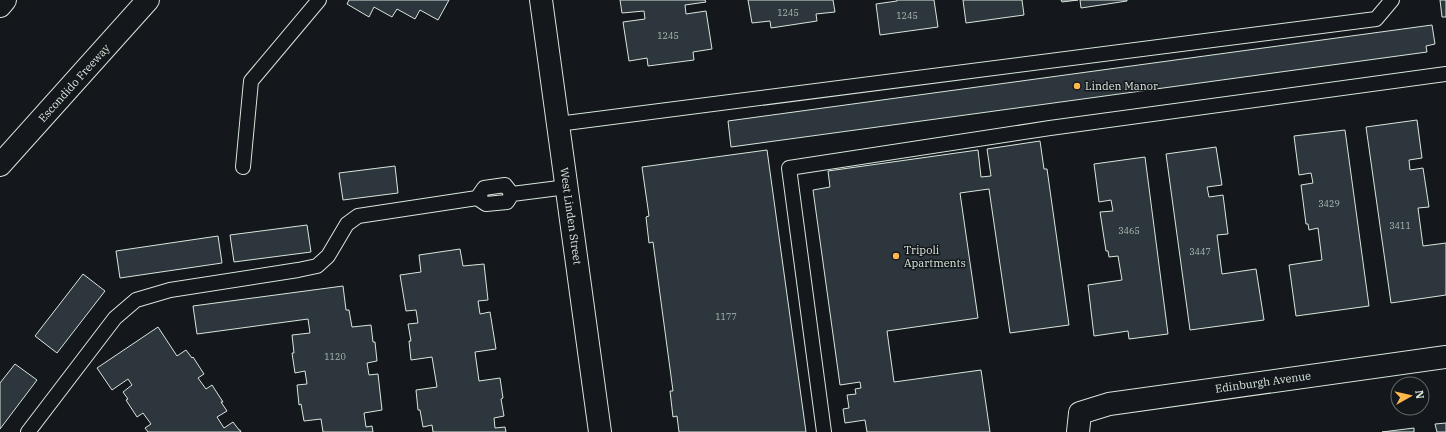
<svg xmlns="http://www.w3.org/2000/svg" width="1446" height="432" viewBox="0 0 1446 432" font-family="'IBM Plex Serif',serif">
<style>
.building{fill:#2c363c;stroke:#d8e6dc}
.lines{fill:none;stroke-linecap:round;stroke-linejoin:round}
.service-casing{stroke:#d8e6dc;stroke-width:16}
.minor-casing{stroke:#d8e6dc;stroke-width:24}
.tertiary-casing{stroke:#d8e6dc;stroke-width:24}
.motorway-casing{stroke:#d8e6dc;stroke-width:24}
.service{stroke:#14181c;stroke-width:14}
.minor{stroke:#14181c;stroke-width:22}
.tertiary{stroke:#14181c;stroke-width:22}
.motorway{stroke:#14181c;stroke-width:22}
.poi-dot{fill:#ffb74d;stroke:#14181c;stroke-width:1.5}
.labels{text-anchor:middle;stroke-width:3;stroke-linejoin:round;paint-order:stroke}
.number-label{font-size:9px;fill:#adbab4}
.street-label{font-size:11px;fill:#d8e6dc;stroke:#14181c}
.poi-label{font-size:11px;fill:#d8e6dc;stroke:#14181c;text-anchor:start}
</style>
<rect width="100%" height="100%" fill="#14181c"/>
<!-- building -->
<path class="building" d="M349,0H449L438,20L420,10L415,19L397,9L392,17L374,7L369,17L347,4Z
M620,0H705L706,2L685,5L686,14L706,11L712,49L693,52L694,60L648,66L647,58L629,61L623,22L645,19L644,11L622,13Z
M748,0H833L835,12L816,14L817,21L771,28L770,21L752,23Z
M897,0H934L938,27L880,35L876,4L897,1Z
M963,0H1022L1024,15L966,23Z
M1061,0H1078L1062,2Z
M1080,0H1127V1L1081,8Z
M1440,0H1446V17H1442Z
M1432,25L1435,44L1426,46L1427,52L731,147L728,121Z
M1417,120L1422,158L1409,160L1410,170L1423,168L1429,207L1418,208L1423,246L1446,243V295L1391,303L1366,127Z
M1345,130L1369,306L1296,316L1289,265L1322,260L1318,228L1309,230L1308,224H1306L1301,185L1313,183L1311,173L1299,175L1294,136Z
M1040,141L1044,169H1047L1069,325L1010,333L989,189L960,193L978,318L887,331L894,382L981,370L990,432H867L865,420L845,423L843,409L849,408L847,395L856,394L855,389L861,388L860,382L840,385L813,190L830,187L828,171L978,150L981,177L991,176L987,149Z
M1216,147L1222,185L1207,187L1209,197L1223,195L1228,234L1217,235L1222,274L1256,269L1264,320L1190,330L1166,154Z
M767,150L806,432H679L677,416L673,417L670,391H673L653,242L649,243L646,217L649,216L642,167Z
M1145,157L1168,334L1129,339L1128,331L1094,336L1088,285L1122,280L1118,256L1109,257L1108,251H1106L1100,212L1113,211L1111,200L1099,202L1094,164Z
M395,166L398,193L343,200L339,173Z
M307,225L311,252L234,262L230,235Z
M218,236L222,263L120,278L116,251Z
M460,249L463,266L484,264L488,300L478,301L480,314L490,312L496,349L475,352L479,381L500,378L503,398L501,399L504,416L494,418L495,428L505,427L506,432H433L432,425L423,427L420,410H418L416,390L437,387L432,357L411,360L409,341H411L408,324L418,323L416,310L406,311L400,275L421,272L419,255Z
M83,274L105,291L57,353L35,336Z
M343,286L346,310H349L352,327L371,325L373,342H375L377,361L367,363L369,375L378,374L382,410L364,413L366,427L372,426L373,432H323L321,419L304,421L301,404L299,405L297,385L307,384L305,371L295,373L292,353H294L292,335L310,333L308,319L197,334L193,306Z
M158,327L177,356L186,350L192,358L193,357L204,374L198,378L206,389L212,385L223,402H221L227,411L217,417L224,428L233,422L239,430H240L241,432H148L145,428L151,424L143,413L137,417L126,400L128,399L123,392L132,385L128,379L112,390L97,368Z
M15,364L37,380L0,429V383Z
M1446,423V432H1437L1435,424Z
M1414,428V432H1382Z"/>
<g class="lines">
<defs>
<path id="service" d="M558,124L1376,19L1392,0
M243,167L251,81L319,0
M477,198L484,188L505,185L512,194
M28,432L115,318L136,300L170,290L298,270L317,266L328,256L347,224L358,216L477,198L486,204L507,202L512,194L567,187
M824,432L789,168L1050,128L1446,74"/>
<path id="minor" d="M1078,432L1080,413L1109,404L1446,357"/>
<path id="tertiary" d="M541,0L600,432"/>
<path id="motorway" d="M0,6L5,0
M0,165L148,0"/>
</defs>
<!-- service casing -->
<use href="#service" class="service-casing"/>
<!-- minor casing -->
<use href="#minor" class="minor-casing"/>
<!-- tertiary casing -->
<use href="#tertiary" class="tertiary-casing"/>
<!-- motorway casing -->
<use href="#motorway" class="motorway-casing"/>
<!-- service -->
<use href="#service" class="service"/>
<!-- minor -->
<use href="#minor" class="minor"/>
<!-- tertiary -->
<use href="#tertiary" class="tertiary"/>
<!-- motorway -->
<use href="#motorway" class="motorway"/>
</g>
<!-- markers -->
<g class="poi-dot">
<circle cx="1077" cy="86" r="4"/>
<circle cx="896" cy="256" r="4"/>
</g>
<g class="labels">
<!-- number labels -->
<g class="number-label">
<text x="788" y="16">1245</text>
<text x="907" y="19">1245</text>
<text x="668" y="39">1245</text>
<text x="1329" y="207">3429</text>
<text x="1400" y="229">3411</text>
<text x="1129" y="234">3465</text>
<text x="1200" y="255">3447</text>
<text x="726" y="320">1177</text>
<text x="335" y="360">1120</text>
</g>
<!-- street labels -->
<g class="street-label">
<text transform="translate(74 83) rotate(-48)" y="4">Escondido Freeway</text>
<text transform="translate(571 216) rotate(82)" y="4">West Linden Street</text>
<text transform="translate(1263 382) rotate(-8)" y="4">Edinburgh Avenue</text>
</g>
<!-- poi labels -->
<g class="poi-label">
<text x="1085" y="90">Linden Manor</text>
<text x="904" y="254">Tripoli<tspan x="904" dy="13">Apartments</tspan></text>
</g>
</g>
<!-- north arrow -->
<g transform="translate(1410 396) rotate(82)"><circle r="19" fill="#14181c" stroke="#626a69"/>
<path d="M0-3L7 15L0 10L-7 15Z" fill="#ffb74d"/>
<text y="-6" font-size="11" font-weight="bold" text-anchor="middle" fill="#d8e6dc">N</text>
</g>
</svg>
